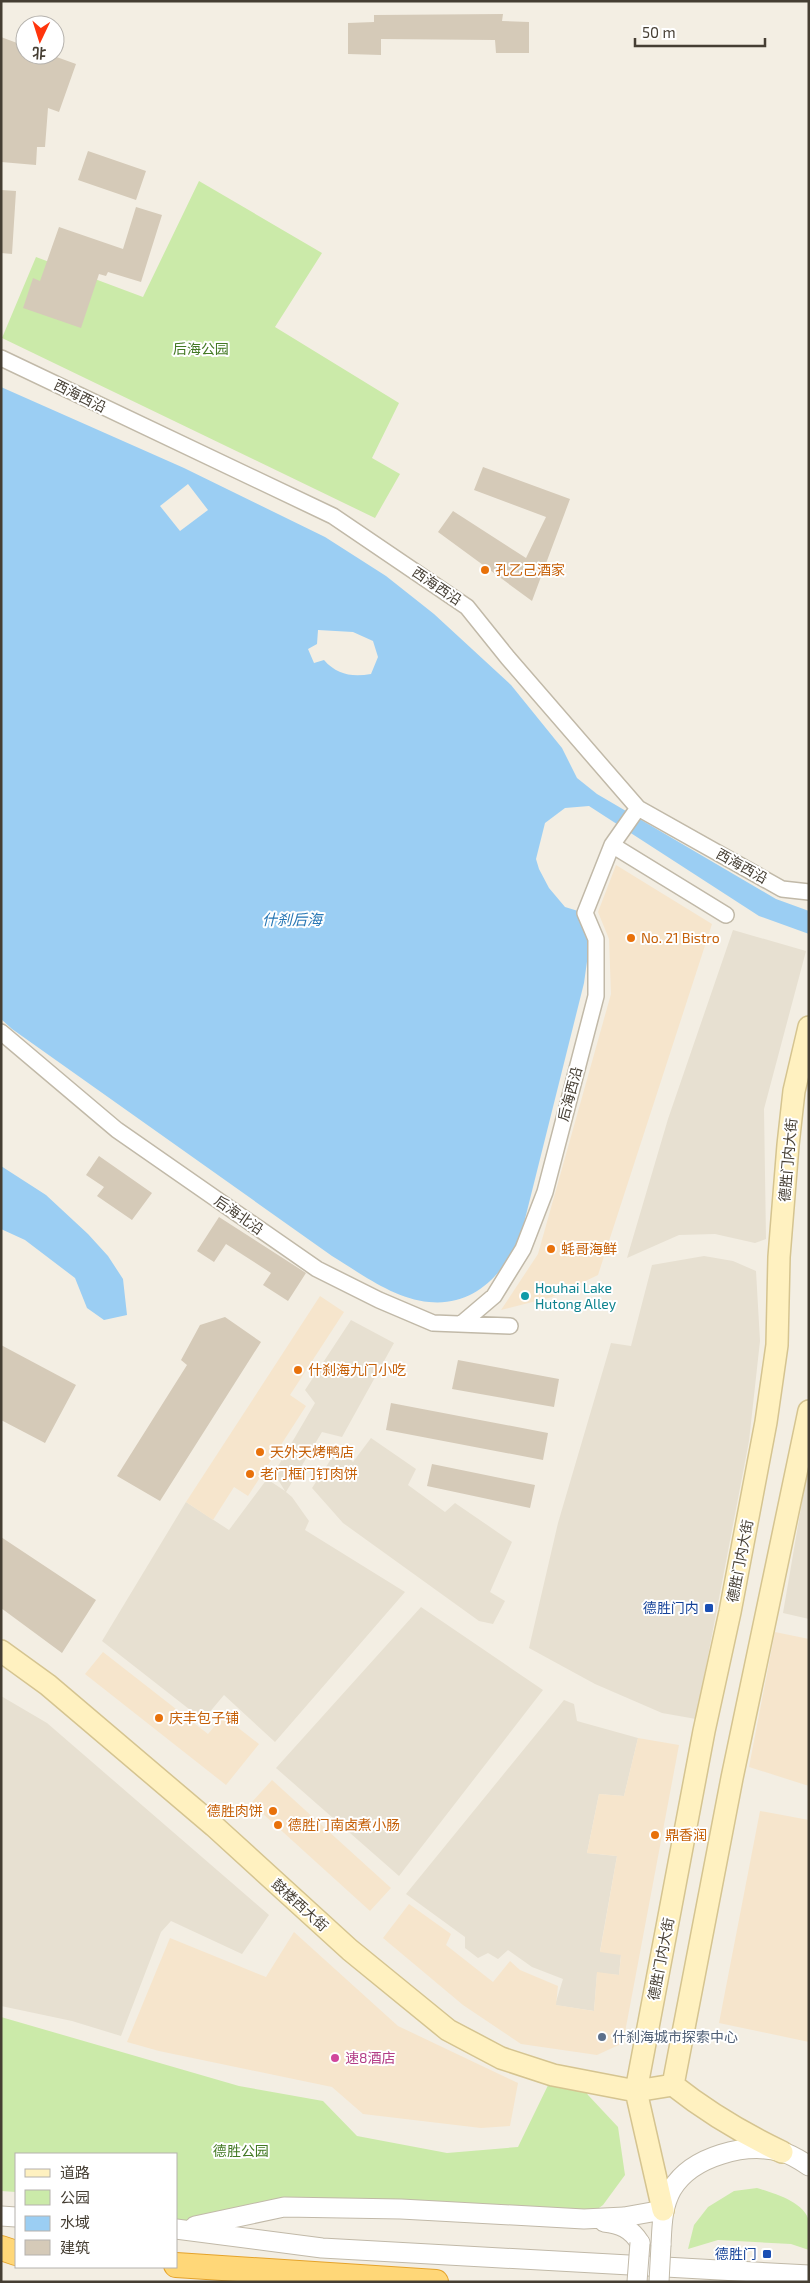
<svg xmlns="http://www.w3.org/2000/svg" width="810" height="2283" viewBox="0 0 810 2283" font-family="'Exo 2','Noto Sans SC',sans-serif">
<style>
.residential{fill:#e7e0d1}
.commercial{fill:#f6e5cc}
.green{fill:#cbeaa9}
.water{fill:#9bcef3;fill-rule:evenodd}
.building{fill:#d5cab8}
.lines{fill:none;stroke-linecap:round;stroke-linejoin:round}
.minor-casing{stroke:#c1b9a8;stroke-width:18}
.tertiary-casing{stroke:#c1b9a8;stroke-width:21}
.secondary-casing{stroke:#d5c490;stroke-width:24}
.trunk-casing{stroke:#e5a32b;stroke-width:26}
.minor{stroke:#fff;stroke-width:15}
.tertiary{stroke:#fff;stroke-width:19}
.secondary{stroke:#fff1c0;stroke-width:21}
.trunk{stroke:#ffd778;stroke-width:24}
.tertiary-bridge-casing{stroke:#c1b9a8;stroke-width:21;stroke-linecap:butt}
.tertiary-bridge{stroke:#fff;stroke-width:19}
.food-dot{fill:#e8710a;stroke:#fff;stroke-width:2}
.culture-dot{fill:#0f9aa8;stroke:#fff;stroke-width:2}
.transit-dot{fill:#1a4fb4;stroke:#fff;stroke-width:2}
.service-dot{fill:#5c6f8a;stroke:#fff;stroke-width:2}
.hotel-dot{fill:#d1479c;stroke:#fff;stroke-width:2}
.labels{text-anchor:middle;stroke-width:4;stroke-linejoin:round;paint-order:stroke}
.park-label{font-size:14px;fill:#437924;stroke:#fff}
.street-label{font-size:14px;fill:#453e33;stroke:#fff}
.food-label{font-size:14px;fill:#c56008;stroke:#fff;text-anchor:start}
.culture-label{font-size:14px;fill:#0d838f;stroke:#fff;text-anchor:start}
.transit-label{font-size:14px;fill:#164399;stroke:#fff;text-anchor:end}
.service-label{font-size:14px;fill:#4e5e75;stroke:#fff;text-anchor:start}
.hotel-label{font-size:14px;fill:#b23c85;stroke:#fff;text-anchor:start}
.water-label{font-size:15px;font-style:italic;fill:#2777b5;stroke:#fff}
</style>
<rect width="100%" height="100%" fill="#f3eee3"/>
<!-- residential -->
<path class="residential" d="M733,930L806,951L764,1109L766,1239L755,1243L715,1234L679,1235L627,1258L668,1119Z
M704,1256L733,1261L756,1271L760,1341L749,1441L696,1719L662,1713L595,1684L529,1648L558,1523L611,1343L631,1346L652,1265Z
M351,1320L394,1343L342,1437L322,1432L286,1492L292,1497L309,1521L305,1530L405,1592L275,1742L224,1695L203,1720L102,1641L186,1502L229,1530L267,1479L285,1491L274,1473L315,1403L305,1390Z
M371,1438L416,1469L408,1485L445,1512L455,1503L512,1542L490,1592L505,1601L493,1624L479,1621L343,1523L312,1488L339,1447L353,1462Z
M808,1467L809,1468V1619L783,1613Z
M421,1607L543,1690L399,1876L276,1768Z
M1,1696L47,1723L269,1915L242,1954L171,1921L161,1932L121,2036L72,2021L1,2006Z
M564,1700L574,1704L577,1721L638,1738L624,1796L599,1794L587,1853L617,1856L600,1951L621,1954L619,1975L597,1973L594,2011L555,2005L563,1979L532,1967L508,1950L498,1959L488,1953L478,1958L465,1948V1937L406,1894Z"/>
<!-- commercial -->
<path class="commercial" d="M616,865L712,924L598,1275L552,1297L501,1310L538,1254L611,994L609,939L598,912Z
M320,1296L344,1312L290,1395L306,1406L248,1496L234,1487L213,1520L186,1502Z
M775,1632L809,1639V1786L749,1767Z
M103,1652L208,1734L223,1716L259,1744L226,1785L85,1674Z
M638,1738L679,1745L623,2043L597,2055L521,2044L463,2005L383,1938L409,1904L451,1934L446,1945L493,1982L510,1961L520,1970L558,1986L556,2005L594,2011L597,1972L619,1975L621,1955L600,1952L617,1856L587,1853L599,1794L624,1796Z
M272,1780L391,1888L370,1911L251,1803Z
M760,1811L809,1820V2042L719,2023Z
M294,1932L398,2026L518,2083L510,2126L481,2128L363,2114L332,2087L159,2051L127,2042L170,1938L266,1977Z"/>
<!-- green -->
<path class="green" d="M199,181L322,253L275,327L399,403L372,458L400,474L375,518L2,338L36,257L143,297Z
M1,2017L239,2086L323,2101L357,2136L447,2153L518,2147L553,2075L579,2080L588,2095L618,2127L625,2175L603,2205L584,2219L284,2207L176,2228V2154H16V2192L1,2191Z
M757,2188C773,2193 806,2202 809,2222C810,2231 809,2241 809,2250L791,2244L718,2240L688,2249L694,2225L708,2207L734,2191Z"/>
<!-- water -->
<path class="water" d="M1,387L184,468L325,537L386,576L434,614L511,685L562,748L577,778L597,794L776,899L809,911V934L759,916L589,806L565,808L545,823L536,859L539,869L549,888L565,907L578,911L590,940L584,983L523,1227C509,1269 477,1307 429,1302C394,1299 360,1273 332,1256L12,1029L1,1019ZM188,484L208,510L180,531L160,506ZM318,630L353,632L373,641L378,657L371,674C352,677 337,675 324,660L314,663L308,649L317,644Z
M1,1166L46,1195L88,1234L108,1256L123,1279L127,1315L104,1320L87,1308L75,1278L25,1240L1,1229Z"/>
<!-- building -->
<path class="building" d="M503,14L502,21L529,22V53H496L495,40L381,39V55L348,54V23L374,22V15Z
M1,37L25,46V55H51L76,64L59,112L48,108L45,147H37L36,165L1,162Z
M88,151L146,171L136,200L78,180Z
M1,190L16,191L12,254L1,253Z
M136,207L162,215L141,282L108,272L106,276L99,274L81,328L23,308L33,278L40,281L59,227L123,249Z
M483,467L570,499L532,601L438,532L453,511L526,558L546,517L474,490Z
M99,1156L152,1193L132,1220L97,1196L104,1187L86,1175Z
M219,1217L306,1273L288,1301L263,1285L271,1273L226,1244L214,1262L197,1251Z
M225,1317L261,1342L160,1501L117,1476L187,1365L181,1360L200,1325Z
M1,1345L76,1385L45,1443L1,1420Z
M458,1360L559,1379L554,1407L452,1389Z
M391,1403L548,1433L543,1460L386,1430Z
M432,1464L535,1485L530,1508L427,1486Z
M1,1537L96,1600L62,1653L1,1608Z"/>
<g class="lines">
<defs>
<path id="minor" d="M1,358L333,516L467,607L508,658L638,808L782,889L809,892
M612,845L726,915
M1,1032L117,1130L317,1269L379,1300L433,1323L510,1326
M461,1324L494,1296L523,1249L545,1192L596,996V939L585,913L612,845L638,808"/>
<path id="tertiary" d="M1,2216L16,2217
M604,2222C620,2224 631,2228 640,2243
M195,2226L284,2207L401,2209L584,2219L624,2217L663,2210
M176,2229L322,2248L809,2275
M661,2245C662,2225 662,2207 672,2189C692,2156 746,2142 782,2152C791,2154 800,2160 809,2166"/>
<path id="secondary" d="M1,1651L48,1685L214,1826L350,1950L448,2030L501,2058L553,2075L636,2091L673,2085C707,2112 742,2133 782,2152
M673,2085L732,1778L809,1411
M663,2210L636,2091L704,1731L730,1612L766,1422L777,1345L779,1257L788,1145L794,1091L809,1027"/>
<path id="trunk" d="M1,2248L16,2253
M176,2265L436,2282"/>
</defs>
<!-- minor casing -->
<use href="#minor" class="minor-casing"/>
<!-- tertiary casing -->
<use href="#tertiary" class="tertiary-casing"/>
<!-- secondary casing -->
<use href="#secondary" class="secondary-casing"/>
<!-- trunk casing -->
<use href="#trunk" class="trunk-casing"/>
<!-- minor -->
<use href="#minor" class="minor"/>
<!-- tertiary -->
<use href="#tertiary" class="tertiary"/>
<!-- secondary -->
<use href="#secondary" class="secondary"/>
<!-- trunk -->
<use href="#trunk" class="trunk"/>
<defs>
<path id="tertiary-bridge" d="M637,2282L640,2243
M659,2282L661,2245"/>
</defs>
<!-- tertiary-bridge casing -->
<use href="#tertiary-bridge" class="tertiary-bridge-casing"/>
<!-- tertiary-bridge -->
<use href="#tertiary-bridge" class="tertiary-bridge"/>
</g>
<!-- markers -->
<g class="food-dot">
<circle cx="485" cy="570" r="5"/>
<circle cx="631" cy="938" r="5"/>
<circle cx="551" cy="1249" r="5"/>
<circle cx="298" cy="1370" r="5"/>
<circle cx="260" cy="1452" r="5"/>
<circle cx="250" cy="1474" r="5"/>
<circle cx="159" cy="1718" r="5"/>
<circle cx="273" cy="1811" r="5"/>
<circle cx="278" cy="1825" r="5"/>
<circle cx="655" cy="1835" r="5"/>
</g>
<circle class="culture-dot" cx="525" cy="1296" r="5"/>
<g class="transit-dot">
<rect x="704" y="1603" width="10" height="10" rx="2.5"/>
<rect x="762" y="2249" width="10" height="10" rx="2.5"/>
</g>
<circle class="service-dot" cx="602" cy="2037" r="5"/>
<circle class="hotel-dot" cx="335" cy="2058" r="5"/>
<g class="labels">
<!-- park labels -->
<g class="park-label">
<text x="201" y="354">后海公园</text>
<text x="241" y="2156">德胜公园</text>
</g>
<!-- street labels -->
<g class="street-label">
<text transform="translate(80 396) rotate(26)" y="5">西海西沿</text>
<text transform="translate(437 586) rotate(34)" y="5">西海西沿</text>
<text transform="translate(742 866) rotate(29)" y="5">西海西沿</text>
<text transform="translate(570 1094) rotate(-75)" y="5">后海西沿</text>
<text transform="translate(788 1160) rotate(-85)" y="5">德胜门内大街</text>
<text transform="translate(239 1215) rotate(35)" y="5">后海北沿</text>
<text transform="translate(740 1561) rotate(-79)" y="5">德胜门内大街</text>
<text transform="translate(300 1905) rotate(42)" y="5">鼓楼西大街</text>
<text transform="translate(661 1959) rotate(-79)" y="5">德胜门内大街</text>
</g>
<!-- food labels -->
<g class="food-label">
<text x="495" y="575">孔乙己酒家</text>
<text x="641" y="943">No. 21 Bistro</text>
<text x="561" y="1254">蚝哥海鲜</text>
<text x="308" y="1375">什刹海九门小吃</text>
<text x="270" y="1457">天外天烤鸭店</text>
<text x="260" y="1479">老门框门钉肉饼</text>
<text x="169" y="1723">庆丰包子铺</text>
<text x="263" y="1816" text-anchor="end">德胜肉饼</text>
<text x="288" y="1830">德胜门南卤煮小肠</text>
<text x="665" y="1840">鼎香润</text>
</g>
<!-- culture labels -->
<g class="culture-label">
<text x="535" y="1293">Houhai Lake<tspan x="535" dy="16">Hutong Alley</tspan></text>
</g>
<!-- transit labels -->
<g class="transit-label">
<text x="699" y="1613">德胜门内</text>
<text x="757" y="2259">德胜门</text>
</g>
<!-- service labels -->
<g class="service-label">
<text x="612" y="2042">什刹海城市探索中心</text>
</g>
<!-- hotel labels -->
<g class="hotel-label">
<text x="345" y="2063">速8酒店</text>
</g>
<!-- water labels -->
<g class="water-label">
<text x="292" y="925">什刹后海</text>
</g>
</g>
<!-- border -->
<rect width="810" height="2283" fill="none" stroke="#453e33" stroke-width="5"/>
<!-- legend -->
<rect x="15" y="2153" width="162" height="115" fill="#ffffff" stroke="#b5b2ad"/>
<rect x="25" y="2169" width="25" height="8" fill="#fff1c0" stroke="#b5b2ad"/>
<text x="60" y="2178" font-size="15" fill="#453e33">道路</text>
<rect x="25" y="2190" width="25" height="15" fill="#cbeaa9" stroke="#b5b2ad"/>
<text x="60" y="2203" font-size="15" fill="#453e33">公园</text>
<rect x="25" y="2216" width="25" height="15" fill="#9bcef3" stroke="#b5b2ad"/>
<text x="60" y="2228" font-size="15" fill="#453e33">水域</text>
<rect x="25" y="2240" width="25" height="15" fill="#d5cab8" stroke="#b5b2ad"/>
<text x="60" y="2253" font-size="15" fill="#453e33">建筑</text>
<!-- north arrow -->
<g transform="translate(40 40) rotate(184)"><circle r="24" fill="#ffffff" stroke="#b5b2ad"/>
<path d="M0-4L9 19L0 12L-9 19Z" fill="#ff350d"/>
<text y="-8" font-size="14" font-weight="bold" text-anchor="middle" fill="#453e33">北</text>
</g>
<!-- scale -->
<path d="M635 38v8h130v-8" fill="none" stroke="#453e33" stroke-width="2.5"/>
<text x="642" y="38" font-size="15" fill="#453e33" stroke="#ffffff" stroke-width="4" paint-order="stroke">50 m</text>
</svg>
